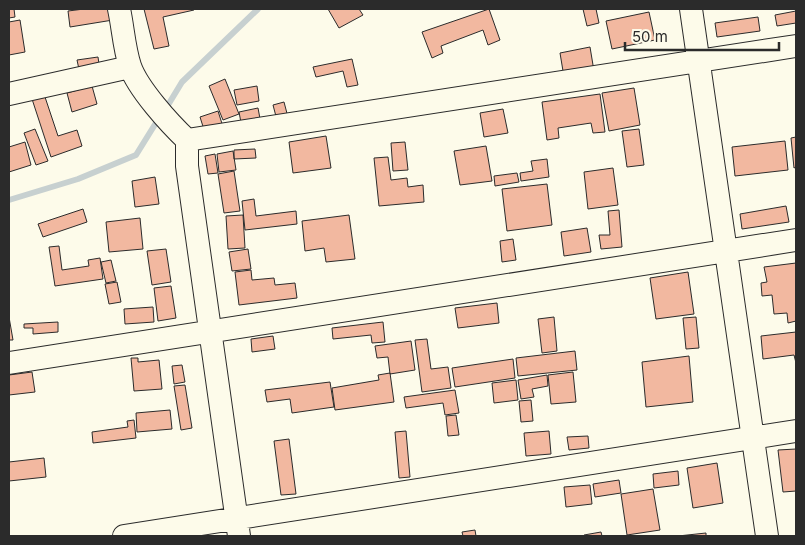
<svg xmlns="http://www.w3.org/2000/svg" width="805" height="545" viewBox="0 0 805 545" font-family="Inter,sans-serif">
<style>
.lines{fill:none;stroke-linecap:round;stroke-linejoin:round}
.stream{stroke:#c7d0d0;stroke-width:6}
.building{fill:#f2b8a0;stroke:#2b2b2b}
.minor-casing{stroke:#2b2b2b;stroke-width:24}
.minor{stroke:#fdfbea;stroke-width:22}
</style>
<rect width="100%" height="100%" fill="#fdfbea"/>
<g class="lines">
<!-- stream -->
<path class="stream" d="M165,110L182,82L258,9
M9,200L78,179L136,155L159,118"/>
</g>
<!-- building -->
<path class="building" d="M9,9H14L15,17L9,18Z
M84,9H111L113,20L70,27L68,11Z
M144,9H194V10L163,17L169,46L154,49Z
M328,9H359L363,15L339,28Z
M489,9L500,40L488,45L483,30L441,46L443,53L432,58L422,32Z
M583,9H596L599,23L587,26Z
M796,11V23L777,26L775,15Z
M649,12L655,40L612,49L606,21Z
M758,17L760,31L717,37L715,23Z
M20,20L25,52L9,55V22Z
M590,47L594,71L564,77L560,53Z
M98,57L100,71L80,74L77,60Z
M352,59L358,85L347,87L343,71L316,77L313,67Z
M225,79L239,114L223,120L209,86Z
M92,86L97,104L72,112L67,93Z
M257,86L259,101L237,105L234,90Z
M634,88L640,125L609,131L602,93Z
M44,94L58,136L77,130L82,146L51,157L32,99Z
M600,94L605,132L593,133L591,123L558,128L559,138L547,140L542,102Z
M284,102L289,121L278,124L273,105Z
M258,108L261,124L242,128L239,112Z
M503,109L508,133L484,137L480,113Z
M218,111L224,130L206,136L200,117Z
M35,129L48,161L36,165L24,133Z
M639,129L644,165L627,167L622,131Z
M326,136L331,168L293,173L289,142Z
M796,137V167L794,168L791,138Z
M785,141L788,170L735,176L732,147Z
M25,142L31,165L9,172V147Z
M405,142L408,170L393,171L391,143Z
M486,146L492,181L460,185L454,151Z
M255,149L256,158L234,159V150Z
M233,151L236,170L219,172L217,154Z
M215,154L218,173L208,174L205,156Z
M388,157L391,180L407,178L408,187L423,185L424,202L379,206L374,158Z
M547,159L549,177L521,181L520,173L533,171L531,161Z
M613,168L618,205L588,209L584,172Z
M234,171L240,211L224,213L218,174Z
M517,173L519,182L495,186L494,176Z
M155,177L159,204L135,207L132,181Z
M547,184L552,225L507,231L502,189Z
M254,199L256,216L296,211L297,224L245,230L242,201Z
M786,206L789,222L742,229L740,214Z
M83,209L87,222L43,237L38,224Z
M619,210L622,247L601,249L599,235H610L608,211Z
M243,215L245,248L228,249L226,216Z
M349,215L355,259L326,262L324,248L305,251L302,221Z
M140,218L143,249L109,252L106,222Z
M587,228L591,252L564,256L561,232Z
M513,239L516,260L502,262L500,241Z
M59,246L62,270L89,266L88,260L100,258L103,279L55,286L49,247Z
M166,249L171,282L152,285L147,251Z
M248,249L251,269L232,271L229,252Z
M111,260L116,281L106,283L101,262Z
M796,263V321L788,323L787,313L774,314L772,295L762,296L761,283L767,282L764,267Z
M251,270L252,280L274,278L275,285L295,283L297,298L239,305L235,272Z
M688,272L694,314L656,319L650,278Z
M117,282L121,302L109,304L105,284Z
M171,286L176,318L158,321L154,288Z
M497,303L499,323L458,328L455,308Z
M153,307L154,322L125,324L124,309Z
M9,317L13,340H9Z
M554,317L557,351L542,353L538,319Z
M696,317L699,348L686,349L683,318Z
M58,322V332L33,334V328H24V324Z
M383,322L385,342L372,343L371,335L333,339L332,328Z
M796,332V363L794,355L763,359L761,336Z
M273,336L275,349L252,352L251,339Z
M427,339L431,369L448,367L451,388L422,392L415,340Z
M411,341L415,370L390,374L388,357L377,358L375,346Z
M575,351L577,370L518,376L516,358Z
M689,356L693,402L646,407L642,362Z
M131,358H138V362L159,360L162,389L134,391Z
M513,359L515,378L455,387L452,368Z
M182,365L185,382L174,384L172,366Z
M32,372L35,392L9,395V375Z
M573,372L576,402L551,404L548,375Z
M390,373L394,402L335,410L332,388L379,380L378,375Z
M547,375L548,386L532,389L534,397L521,399L518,380Z
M516,380L518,400L494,403L492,383Z
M330,382L334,407L292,413L290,399L267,402L265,390Z
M185,385L192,428L181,430L174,386Z
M455,390L459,413L445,415L443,403L406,408L404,397Z
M531,400L533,421L521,422L519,401Z
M170,410L172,429L137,432L136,413Z
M456,415L459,435L448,436L446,416Z
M134,420L136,438L93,443L92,432L128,427L127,421Z
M406,431L410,477L399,478L395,432Z
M549,431L551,454L526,456L524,433Z
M588,436L589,448L569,450L567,437Z
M289,439L296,494L281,495L274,441Z
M796,449V491L783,492L778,450Z
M44,458L46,477L9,481V462Z
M717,463L723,503L693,508L687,468Z
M678,471L679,485L654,488L653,474Z
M619,480L621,493L595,497L593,484Z
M590,485L592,504L566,507L564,487Z
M653,489L660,530L627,535L621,494Z
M475,530L476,536H463L462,532Z
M601,532L602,536H584V535Z
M706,533V536H678Z"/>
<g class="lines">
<defs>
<path id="minor" d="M119,9C123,27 124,48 130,66C138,89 170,124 187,140V166L239,536
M691,9L767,536
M9,94L130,67
M187,140L796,46
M9,363L796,240
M124,536L796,431"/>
</defs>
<!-- minor casing -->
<use href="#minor" class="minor-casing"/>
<!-- minor -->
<use href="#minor" class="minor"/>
</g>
<!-- border -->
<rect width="805" height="545" fill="none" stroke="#2b2b2b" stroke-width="20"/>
<!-- scale -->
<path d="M625 42v8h154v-8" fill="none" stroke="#2b2b2b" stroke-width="2.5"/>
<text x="632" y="42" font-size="15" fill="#2b2b2b" stroke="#fdfbea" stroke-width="4" paint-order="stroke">50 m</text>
</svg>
